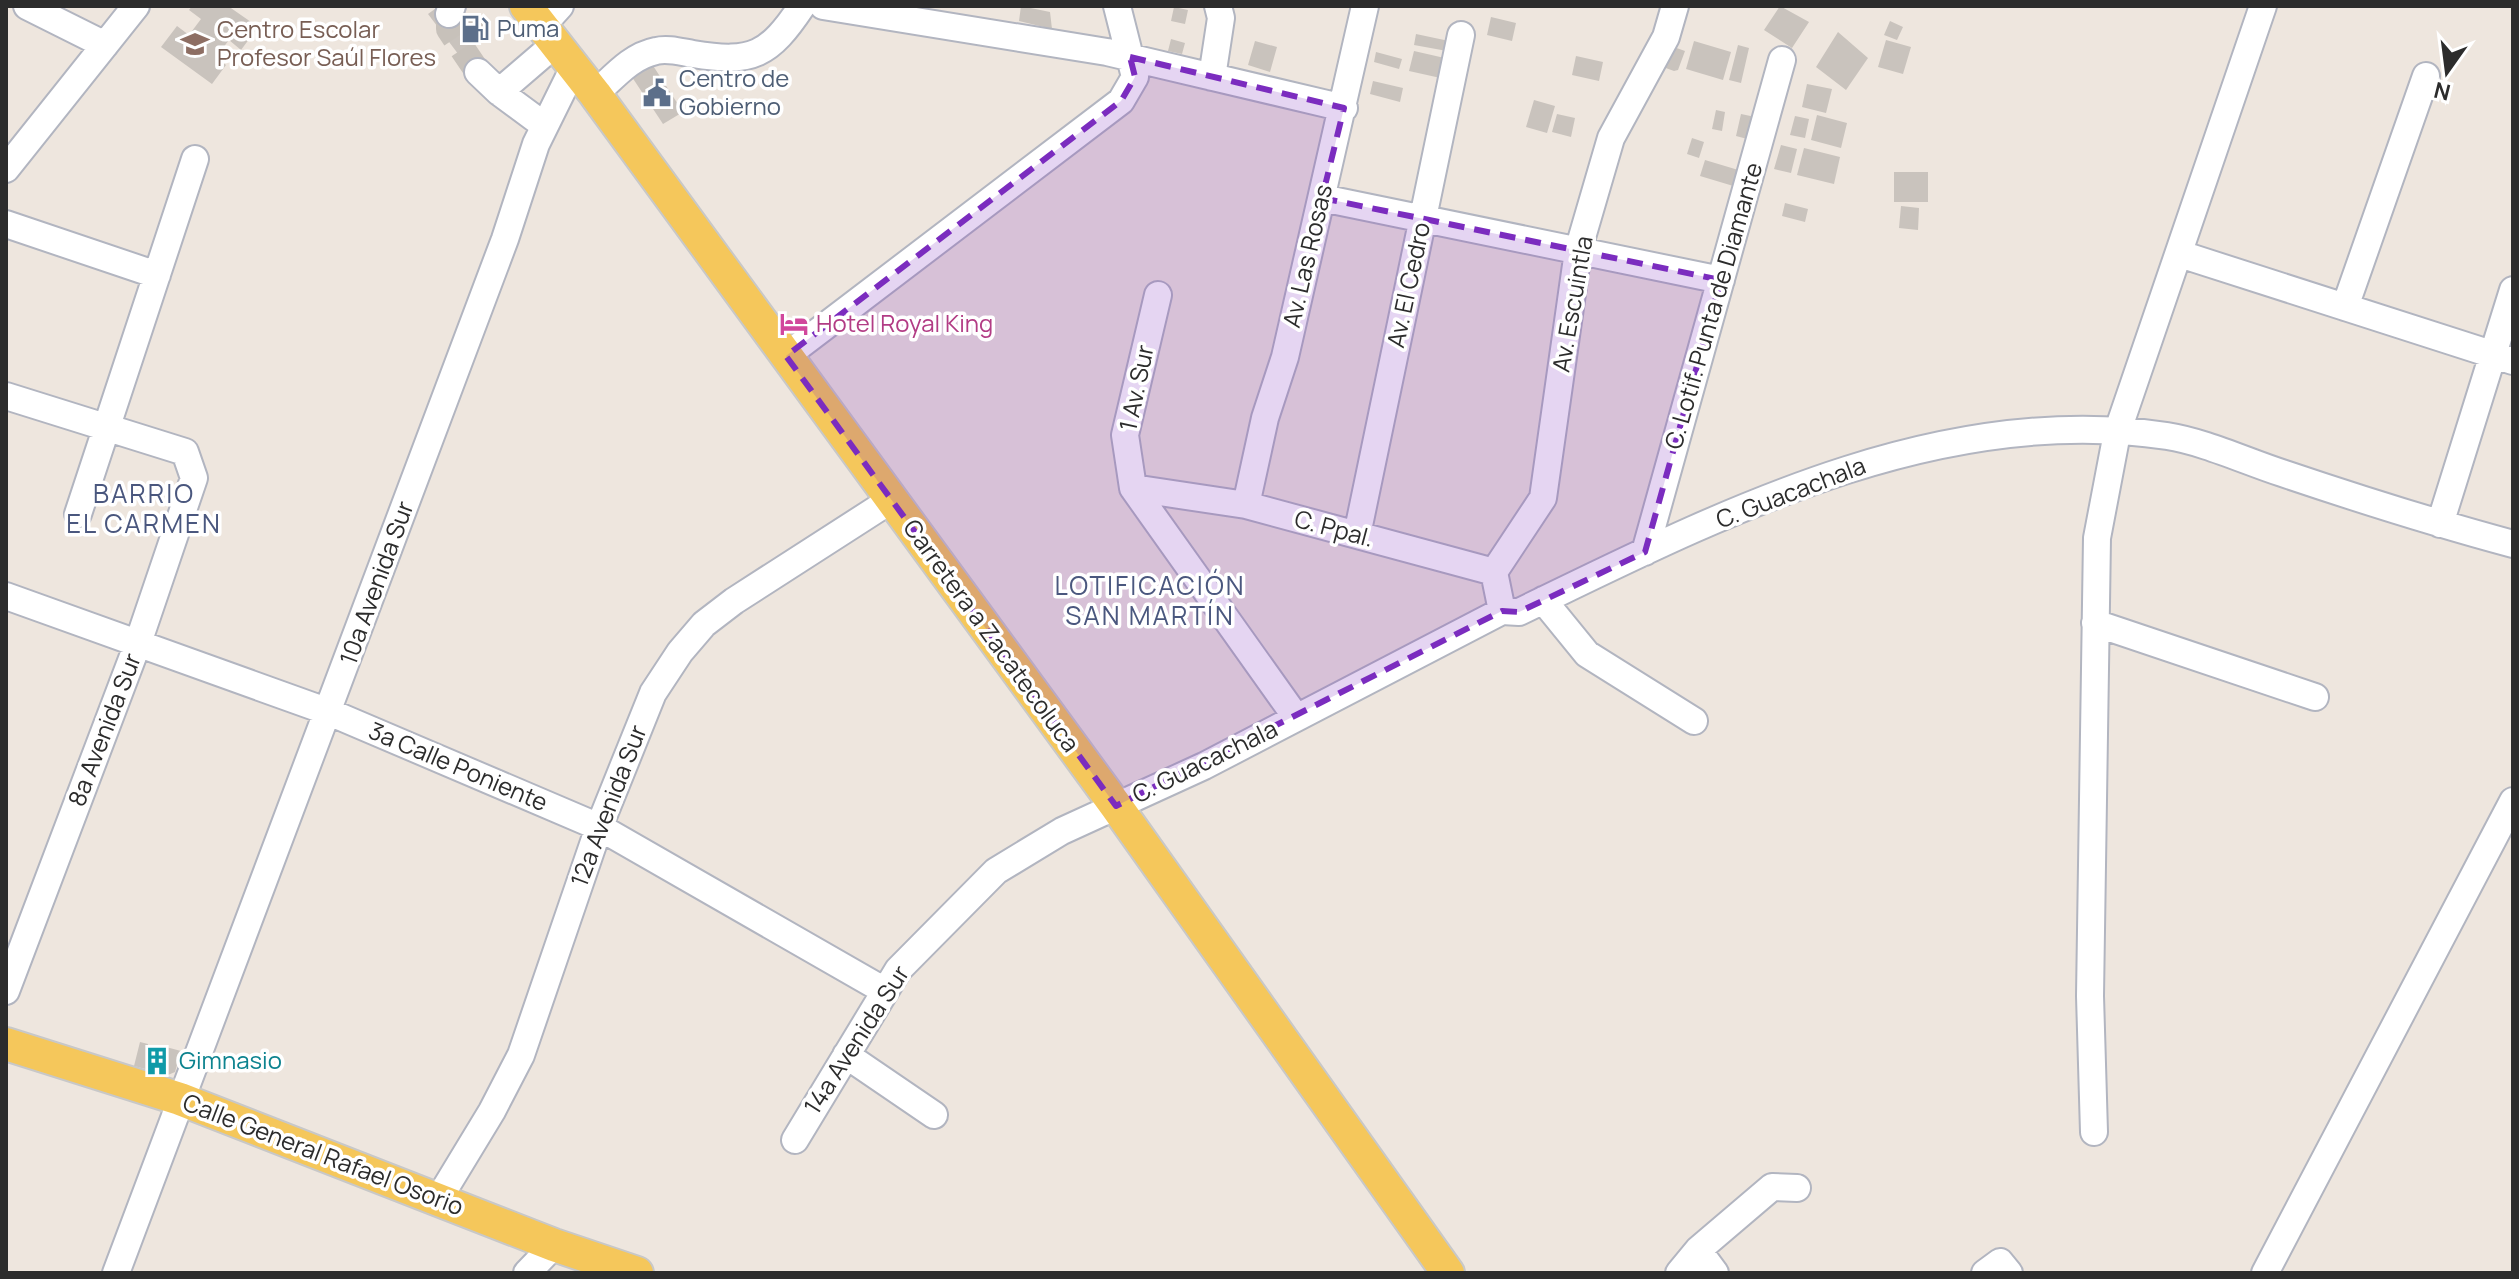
<svg xmlns="http://www.w3.org/2000/svg" width="2519" height="1279" viewBox="0 0 2519 1279" font-family="Manrope,sans-serif">
<style>
.building{fill:#c9c3bd}
.lines{fill:none;stroke-linecap:round;stroke-linejoin:round}
.minor-tunnel{stroke:#c7c1ba;stroke-width:26;stroke-dasharray:26 13;stroke-linecap:butt}
.minor-casing{stroke:#b2b5c0;stroke-width:30}
.major-casing{stroke:#c8c8c8;stroke-width:36}
.minor{stroke:#fff;stroke-width:26}
.major{stroke:#f5c75b;stroke-width:32}
.marked{fill:#7b2cbf;fill-opacity:0.2;stroke:#7b2cbf;stroke-width:6;stroke-dasharray:16 10;stroke-linejoin:round}
.labels{text-anchor:middle;stroke-width:7;stroke-linejoin:round;paint-order:stroke}
.service-label{font-size:24px;fill:#4e5e75;stroke:#fff;text-anchor:start}
.education-label{font-size:24px;fill:#785e54;stroke:#fff;text-anchor:start}
.street-label{font-size:24px;fill:#2c2c2c;stroke:#fff}
.hotel-label{font-size:24px;fill:#b23c85;stroke:#fff;text-anchor:start}
.culture-label{font-size:24px;fill:#0d838f;stroke:#fff;text-anchor:start}
.neighbourhood-label{font-size:26px;letter-spacing:2px;fill:#4a577e;stroke:#fff}
</style>
<rect width="100%" height="100%" fill="#eee6de"/>
<!-- building -->
<path class="building" d="M192,6H228L258,27L241,50L229,40L216,57L226,65L212,84L161,47L177,26L189,35L201,19L189,10Z
M439,6L459,27L479,13L491,31L472,45L487,65L474,75L428,14Z
M1021,6L1050,12L1052,29L1019,21Z
M1780,6L1809,22L1792,48L1764,30Z
M1174,7L1188,10L1185,24L1171,21Z
M1491,17L1516,23L1512,41L1487,35Z
M1890,21L1903,27L1897,40L1884,35Z
M1838,32L1868,58L1846,90L1816,67Z
M1416,34L1449,41L1447,51L1414,45Z
M1171,39L1185,43L1182,54L1168,51Z
M1886,40L1911,47L1903,74L1878,67Z
M1255,41L1277,47L1270,72L1248,65Z
M1694,41L1731,52L1723,80L1686,69Z
M1738,45L1749,48L1741,83L1729,80Z
M1671,46L1685,51L1678,70L1674,71L1663,67Z
M1414,51L1449,59L1445,79L1409,71Z
M1376,52L1402,59L1399,69L1374,62Z
M1576,56L1603,62L1599,81L1572,75Z
M650,61L683,112L663,124L630,74Z
M1373,81L1403,88L1400,102L1370,94Z
M1807,84L1832,89L1826,113L1802,107Z
M1534,100L1555,106L1547,133L1526,127Z
M1716,110L1725,112L1722,131L1712,129Z
M1557,114L1575,118L1571,137L1552,132Z
M1741,114L1760,118L1755,141L1736,136Z
M1817,115L1847,123L1841,148L1811,140Z
M1795,116L1809,119L1805,138L1790,135Z
M1692,138L1704,142L1699,158L1687,154Z
M1781,145L1797,149L1791,173L1774,169Z
M1804,148L1840,157L1834,184L1797,175Z
M1705,160L1745,172L1740,188L1700,176Z
M1894,172H1928V202H1894Z
M1785,203L1808,209L1805,222L1782,216Z
M1901,206L1919,208L1918,230L1899,228Z
M140,1042L148,1044L147,1050L164,1055L166,1047L181,1051L175,1072L168,1075L134,1066Z"/>
<g class="lines">
<!-- minor-tunnel -->
<path class="minor-tunnel" d="M449,14V29L478,72"/>
<defs>
<path id="minor" d="M27,6L105,45
M823,6L1107,52L1344,108
M449,14L452,6
M541,27L560,6
M478,72L499,92L555,44
M1212,77L1221,18L1218,6
M499,92L545,126
M595,94C614,77 631,56 656,51C668,48 681,52 693,54C753,64 769,55 802,6
M6,169L136,6
M1322,198L1721,280
M6,224L157,275
M2180,254L2513,361
M1158,295L1125,435L1133,488L1296,717
M2345,307L2426,76
M786,356L1121,101L1135,77L1117,6
M6,396L185,452L194,478L138,643L6,991
M1133,488L1246,505L1494,572L1502,611
M1246,505L1265,418L1285,357L1365,6
M78,514L195,159
M2440,524L2513,290
M1357,535L1461,35
M1645,552L1782,60
M1494,572L1543,498L1578,251L1611,138L1666,37L1675,6
M6,596L329,712L599,827L885,991
M1543,600L1587,654L1694,721
M2095,623L2315,697
M846,1055L934,1115
M2094,1132L2090,996L2097,538L2117,433L2263,6
M795,1140L898,970L996,871L1062,831L1204,766L1502,611L1519,612C1717,516 1939,401 2167,436C2205,442 2245,461 2282,473C2359,499 2435,523 2513,544
M438,1200L492,1111L521,1055L599,827L653,693L680,652L704,624L734,601L891,500
M1698,1250L1715,1273
M116,1273L505,239L536,144L574,67
M527,1273L554,1245
M1679,1273L1698,1250L1772,1187L1797,1188
M1985,1273L2000,1262L2009,1273
M2265,1273L2513,801"/>
<path id="major" d="M526,6L595,94L1116,806L1448,1273
M6,1044L180,1099L554,1245L637,1273"/>
</defs>
<!-- minor casing -->
<use href="#minor" class="minor-casing"/>
<!-- major casing -->
<use href="#major" class="major-casing"/>
<!-- minor -->
<use href="#minor" class="minor"/>
<!-- major -->
<use href="#major" class="major"/>
</g>
<!-- marked area -->
<path class="marked" d="M1130,57L1344,108L1322,198L1721,280L1645,552L1519,612L1502,611L1116,806L786,356L1121,101L1135,77Z"/>
<!-- icons -->
<defs>
<symbol id="fuel-bare" viewBox="-9 -9 18 18"><path d="M-5.5-6h7V0h2V4h1.3V-2.5L3-4.5l.8-.8L6-3V5H2.5V1h-1V6h-7ZM-4.2-4.7v3.2H.2V-4.7Z" fill="#5c6f8a" stroke="#fff" stroke-width="2.5" paint-order="stroke"/></symbol>
<symbol id="school-bare" viewBox="-9 -9 18 18"><path d="M0-5L7-2L0 1L-7-2ZM-4 1L0 2.5L4 1V4Q0 6-4 4Z" fill="#8d6e63" stroke="#fff" stroke-width="2.5" paint-order="stroke"/></symbol>
<symbol id="civic-bare" viewBox="-9 -9 18 18"><path d="M-.6-6.5H3V-4.5H.6V-3L4-1V1h2V6H-6V1h2V-1L-.6-3ZM-1.2 2.5V6h2.4V2.5Z" fill="#5c6f8a" stroke="#fff" stroke-width="2.5" paint-order="stroke"/></symbol>
<symbol id="hotel-bare" viewBox="-9 -9 18 18"><path d="M-6-4.5h1.5V1H6V5H4.5V3h-9V5H-6ZM-4 0a1.8 1.8 0 1 1 3.6 0ZM.5 0V-2.5h3Q6-2.5 6 0Z" fill="#d1479c" stroke="#fff" stroke-width="2.5" paint-order="stroke"/></symbol>
<symbol id="building-bare" viewBox="-9 -9 18 18"><path d="M-4-6H4V6H1V3H-1V6H-4ZM-2.5-4.3h1.7v1.8h-1.7ZM.8-4.3h1.7v1.8H.8ZM-2.5-1h1.7V.8h-1.7ZM.8-1h1.7V.8H.8Z" fill="#0f9aa8" stroke="#fff" stroke-width="2.5" paint-order="stroke"/></symbol>
</defs>
<g fill-rule="evenodd">
<use href="#fuel-bare" x="455" y="9" width="40" height="40"/>
<use href="#school-bare" x="175" y="24" width="40" height="40"/>
<use href="#civic-bare" x="637" y="73" width="40" height="40"/>
<use href="#hotel-bare" x="774" y="304" width="40" height="40"/>
<use href="#building-bare" x="137" y="1041" width="40" height="40"/>
</g>
<g class="labels">
<!-- service labels -->
<g class="service-label">
<text x="497" y="37">Puma</text>
<text x="679" y="87">Centro de<tspan x="679" dy="28">Gobierno</tspan></text>
</g>
<!-- education labels -->
<g class="education-label">
<text x="217" y="38">Centro Escolar<tspan x="217" dy="28">Profesor Saúl Flores</tspan></text>
</g>
<!-- street labels -->
<g class="street-label">
<text transform="translate(1308 256) rotate(-77)" y="8">Av. Las Rosas</text>
<text transform="translate(1409 285) rotate(-78)" y="8">Av. El Cedro</text>
<text transform="translate(1573 304) rotate(-80)" y="8">Av. Escuintla</text>
<text transform="translate(1714 306) rotate(-74)" y="8">C. Lotif. Punta de Diamante</text>
<text transform="translate(1137 388) rotate(-78)" y="8">1 Av. Sur</text>
<text transform="translate(1791 493) rotate(-21)" y="8">C. Guacachala</text>
<text transform="translate(1334 529) rotate(15)" y="8">C. Ppal.</text>
<text transform="translate(377 583) rotate(-70)" y="8">10a Avenida Sur</text>
<text transform="translate(991 636) rotate(54)" y="8">Carretera a Zacatecoluca</text>
<text transform="translate(105 730) rotate(-69)" y="8">8a Avenida Sur</text>
<text transform="translate(1205 762) rotate(-26)" y="8">C. Guacachala</text>
<text transform="translate(458 767) rotate(23)" y="8">3a Calle Poniente</text>
<text transform="translate(609 806) rotate(-69)" y="8">12a Avenida Sur</text>
<text transform="translate(857 1040) rotate(-57)" y="8">14a Avenida Sur</text>
<text transform="translate(323 1155) rotate(21)" y="8">Calle General Rafael Osorio</text>
</g>
<!-- hotel labels -->
<g class="hotel-label">
<text x="816" y="332">Hotel Royal King</text>
</g>
<!-- culture labels -->
<g class="culture-label">
<text x="179" y="1069">Gimnasio</text>
</g>
<!-- neighbourhood labels -->
<g class="neighbourhood-label">
<text x="144" y="503">BARRIO<tspan x="144" dy="30">EL CARMEN</tspan></text>
<text x="1150" y="595">LOTIFICACIÓN<tspan x="1150" dy="30">SAN MARTÍN</tspan></text>
</g>
</g>
<!-- border -->
<rect width="2519" height="1279" fill="none" stroke="#2c2c2c" stroke-width="16"/>
<!-- north arrow -->
<g transform="translate(2447 72) rotate(194)" stroke="#ffffff" stroke-width="6" paint-order="stroke">
<path d="M0-6L14 30L0 20L-14 30Z" fill="#2c2c2c"/>
<text y="-12" font-size="22" font-weight="bold" text-anchor="middle" fill="#2c2c2c">N</text>
</g>
</svg>
